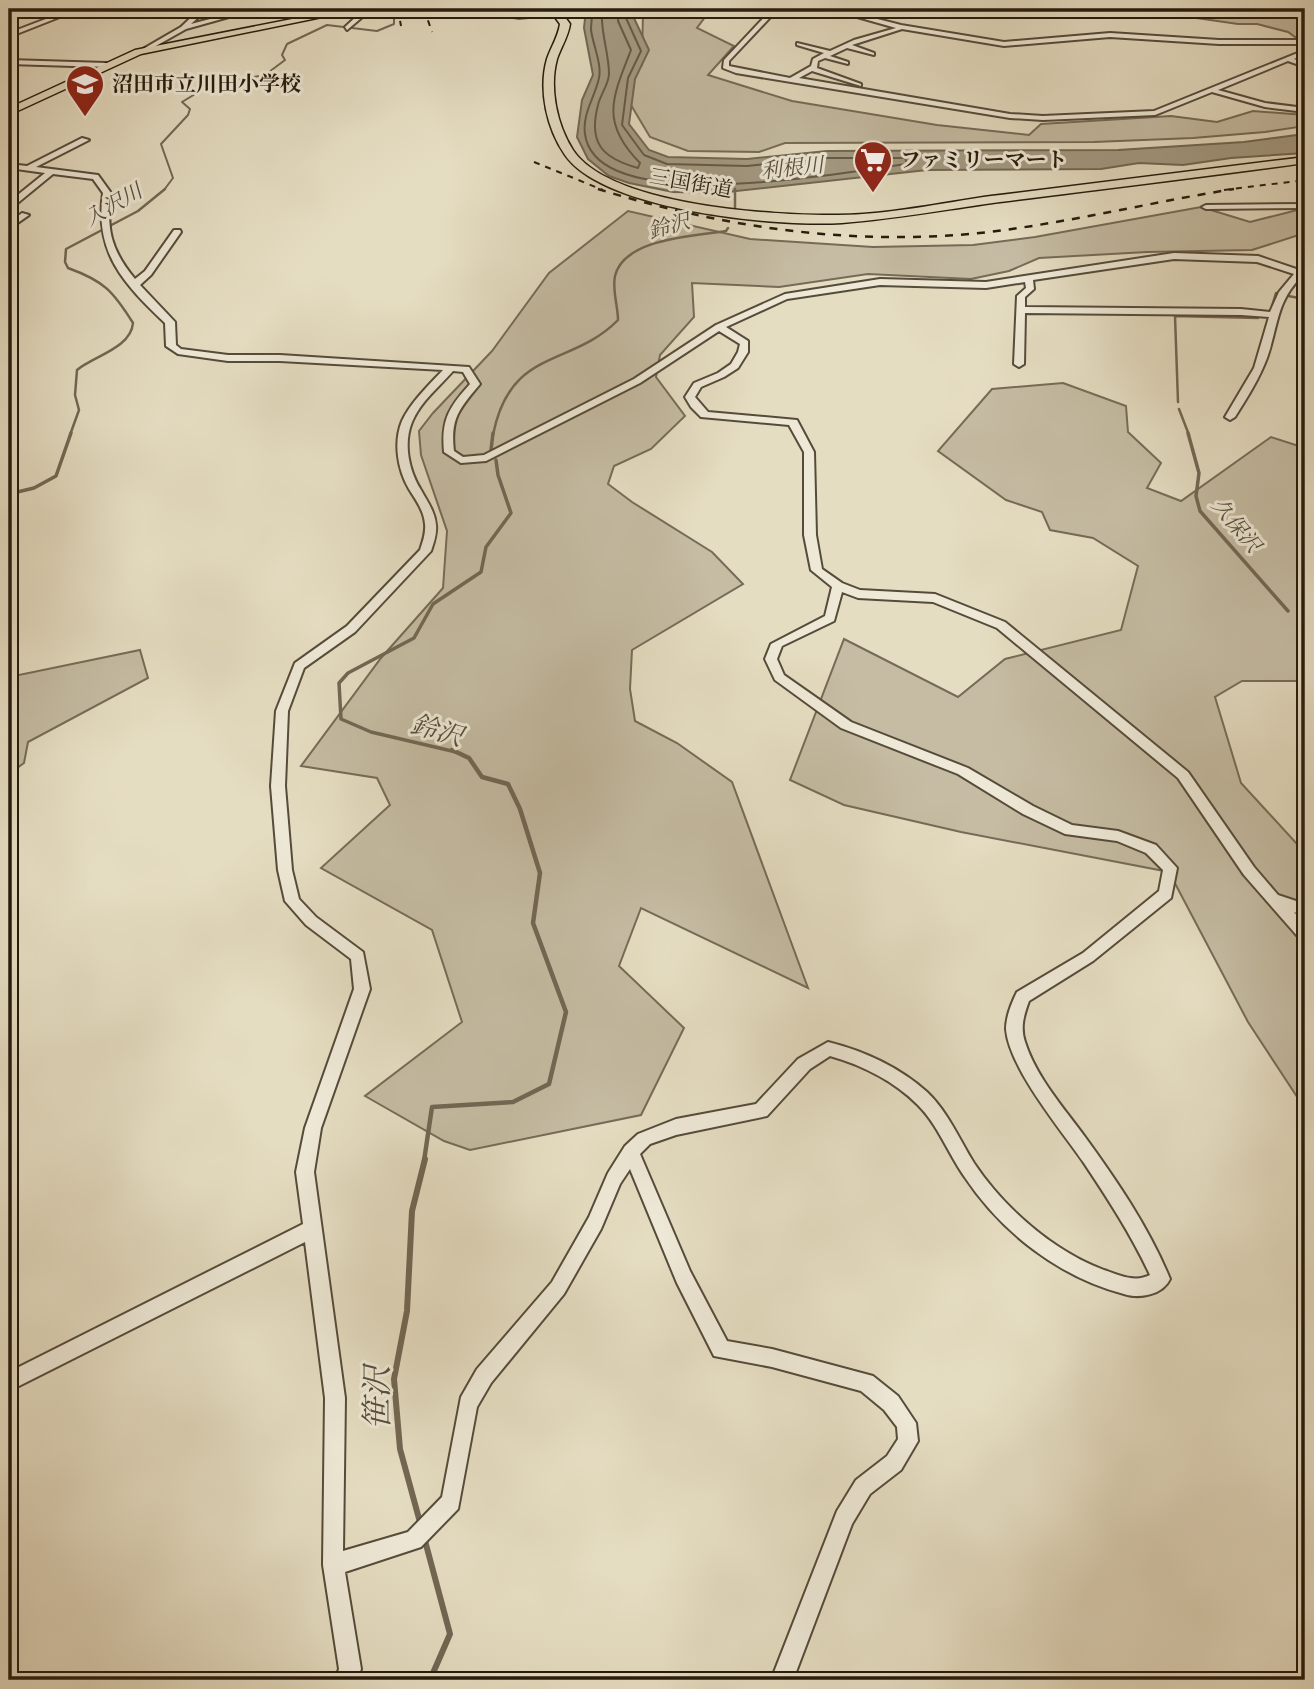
<svg xmlns="http://www.w3.org/2000/svg" width="1314" height="1689" viewBox="0 0 1314 1689" font-family="Cardo,'Noto Serif JP',serif">
<style>
.green{fill:#c5bca3;stroke:#766b58;stroke-width:2}
.water{fill:#a49b84;stroke:#726754;stroke-width:2}
.lines{fill:none;stroke-linecap:round;stroke-linejoin:round}
.shore{stroke:#655a48;stroke-width:2}
.stream-far4{stroke:#726754;stroke-width:2}
.stream-far3{stroke:#726754;stroke-width:2.5}
.stream-far2{stroke:#726754;stroke-width:3.5}
.stream-far1{stroke:#726754;stroke-width:4.5}
.stream{stroke:#726754;stroke-width:6}
.minor-casing{stroke:#564b3a;stroke-width:4}
.highway-casing{stroke:#261a0c;stroke-width:3}
.minor{fill:#eee9d7;fill-rule:evenodd}
.highway{fill:#e5ddc2;fill-rule:evenodd}
.rail-far1{stroke:#261a0c;stroke-width:2;stroke-dasharray:6 6;stroke-linecap:butt}
.rail{stroke:#261a0c;stroke-width:2.5;stroke-dasharray:8 8;stroke-linecap:butt}
.labels{text-anchor:middle;stroke-width:6;stroke-linejoin:round;paint-order:stroke}
.far-poi-label{font-size:21px;font-weight:bold;fill:#261a0c;stroke:#eee9d7;text-anchor:start}
.far-water-label{font-size:21px;font-style:italic;fill:#584e3c;stroke:#eee9d7}
.far-street-label{font-size:21px;fill:#261a0c;stroke:#eee9d7}
.water-label{font-size:26px;font-style:italic;fill:#584e3c;stroke:#eee9d7}
.near-water-label{font-size:32px;font-style:italic;fill:#584e3c;stroke:#eee9d7}
</style>
<rect width="100%" height="100%" fill="#e5ddc2"/>
<filter id="stains"><feTurbulence type="fractalNoise" baseFrequency=".00286" numOctaves="4"/><feColorMatrix values="0 0 0 0 .2 0 0 0 0 .09 0 0 0 0 .02 0 0 0 .5 -.17"/></filter>
<radialGradient id="worn" r=".72"><stop offset=".6" stop-color="#630" stop-opacity="0"/><stop offset="1" stop-color="#630" stop-opacity=".3"/></radialGradient>
<!-- green -->
<path class="green" d="M643,9H711L697,28L734,46L708,75L792,101L937,125L1029,135L1041,124L1171,116L1217,122L1253,111L1305,115V126L1265,132L1193,138L1094,142L785,143L759,152L688,151L650,137L619,85L642,65Z
M1134,9H1305V37H1295L1288,32L1257,24H1238Z
M1201,207L1250,222L1305,208V233L1252,250L1147,252L1039,258L1009,271L971,279L868,274L779,287L692,283L694,317L660,355L656,377L685,416L651,449L614,466L608,484L632,502L712,552L743,584L632,650L630,689L635,721L677,743L732,782L808,988L641,908L619,966L684,1028L641,1115L470,1150L444,1141L365,1096L462,1022L432,930L321,868L390,805L377,778L301,766L381,658L443,588L447,531L421,455L419,431L433,413L492,351L549,273L628,211L750,239L873,247L973,245L1035,237Z
M1063,383L1126,406L1128,432L1161,463L1147,488L1181,501L1271,437L1305,448V681H1242L1215,697L1241,783L1298,845L1305,858V1109L1248,1022L1169,872L961,832L844,805L790,780L844,639L958,697L1005,659L1121,630L1138,566L1093,538L1050,530L1042,512L1006,500L938,451L992,389Z
M140,650L148,678L28,742L24,763L9,774V677Z"/>
<!-- water -->
<path class="water" d="M586,9H643L633,16L649,50L635,79L629,124L649,150L668,157L747,159L827,151L1118,150L1244,142L1305,134V153L1231,158L1183,165L1139,163L1101,169L927,170L718,193L673,192L629,183L609,176L588,159L577,137L582,100L593,75L584,28Z"/>
<g class="lines">
<!-- shore -->
<path class="shore" d="M593,9C592,16 591,23 591,30C593,45 602,64 599,78C595,97 582,114 585,134C596,220 850,171 907,164L905,158H827L747,166L667,164L644,155L622,125L628,78L641,51L626,18L630,9
M602,9C600,32 609,52 609,74C609,84 600,95 598,105C588,143 602,158 638,168L640,163C600,123 612,98 631,50L618,21L619,9"/>
<!-- stream-far4 -->
<path class="stream-far4" d="M164,190L173,178L161,144L188,115L190,109L182,102L210,85L265,75L285,60L282,55L287,44L327,25L377,31L394,24V16L493,14L519,19L590,12"/>
<!-- stream-far3 -->
<path class="stream-far3" d="M735,189V208
M1288,296L1305,299
M1270,313L1276,293
M1178,402L1175,316L1258,318
M1179,409L1189,435
M70,435L79,410L75,395L77,370C94,356 131,348 133,323C113,291 104,281 68,268L65,262L66,249L138,211L165,189
M493,435C510,347 571,368 618,320C618,306 612,290 615,276C624,238 695,236 726,231L728,228"/>
<!-- stream-far2 -->
<path class="stream-far2" d="M1188,433L1199,473L1196,496L1200,511L1288,611
M491,450L493,433
M9,494L34,488L56,476L71,433
M456,752L371,732L341,719L339,683L348,673L414,638L433,604L481,572L486,547L511,513L498,475L496,460"/>
<!-- stream-far1 -->
<path class="stream-far1" d="M424,1161L432,1107L513,1102L549,1084L566,1012L533,923L540,873L520,809L508,784L482,777L469,758L452,750"/>
<!-- stream -->
<path class="stream" d="M421,1526L400,1449L394,1379L407,1311L412,1211L425,1159
M424,1537L450,1634L430,1680"/>
<defs>
<path id="minor" d="M72,9H80L9,37V33Z
M149,9H157L154,11Z
M200,9L332,12L335,14L332,16L205,11L191,24L233,13L236,15L186,29L147,51H143V49L181,27Z
M351,9L366,14L347,30L345,27L359,14L351,11Z
M772,9H778L729,61V66L790,78L811,66L813,59L824,53L797,45V43L830,51L854,40L896,28L829,9H838L901,25L1004,42L1110,33L1219,40H1305V44H1219L1110,37L1004,46L902,29L852,45L874,53V55L847,48L830,56L848,62V64L825,58L818,61L817,68L861,84V86L812,71L799,78L1010,114L1043,116L1154,111L1305,50V54L1294,59L1305,63V67L1288,61L1218,90L1265,103L1305,108V112L1265,107L1212,92L1155,115L1043,120L1010,118L736,73L723,68L724,60Z
M9,60L106,63L109,65L106,67L9,64Z
M82,138L89,140L36,167L98,175L111,193C106,230 111,250 135,279L145,271L174,230H180L181,232L151,275L140,285L175,322L176,345L181,349L228,355H280L469,367L480,384C460,408 450,418 454,451L463,457L484,455L634,379L716,325L785,294L880,279L986,282L1174,253L1258,256L1305,272V278L1301,277C1276,302 1278,327 1267,358C1259,379 1247,398 1235,417L1230,420L1225,417L1254,368L1269,317L1241,315L1025,313L1024,364L1019,367L1014,364L1017,296L1026,288L1025,282L986,288L880,285L787,299L726,327L748,341V352L738,368L724,377L701,387L695,397L708,412L797,420L814,452L816,535L822,569L842,583L860,590L935,594L1005,622L1188,772L1254,867L1278,895L1305,904V916L1294,912L1305,925V941L1300,939L1244,875L1178,778L997,628L933,602L858,598L842,592L834,621L782,646L777,659L784,675L851,722L968,768L1033,806L1072,825L1118,831L1156,845L1177,868L1171,898L1093,961L1029,1001C1024,1015 1020,1027 1025,1042C1036,1077 1064,1108 1085,1137C1117,1181 1149,1228 1170,1279C1163,1295 1139,1299 1124,1294C1059,1277 1001,1232 964,1176C948,1153 938,1125 918,1105C894,1081 862,1065 830,1056L810,1069L767,1116L676,1135L650,1144L640,1154L690,1271L727,1341L772,1349L873,1376L898,1396L916,1423L918,1441L901,1470L870,1494L852,1524L793,1680H771L837,1511L856,1480L887,1456L898,1439L897,1427L884,1410L861,1391L772,1367L714,1356L677,1283L630,1169L620,1184L601,1229L564,1294L491,1383L477,1407L458,1509L421,1547L345,1572L361,1669L357,1680H335L339,1669L323,1565L325,1398L305,1242L9,1391V1372L303,1224L296,1172L305,1128L354,989L351,959L306,925L285,901L278,870L271,786L276,711L295,663L347,626L420,550C423,541 426,533 425,524C424,511 416,500 409,489C398,470 393,443 402,421C411,402 428,386 443,370L280,361H228L178,354L166,346L165,323C124,284 94,253 103,193L93,179L53,174L14,206H9V202L45,173L9,168V164L27,166ZM1174,259L1257,262L1294,274L1279,292L1270,312L1241,309L1025,307V297L1034,289L1033,280ZM719,331L740,344L738,352L731,364L718,373L694,383L685,397L691,407L701,417L789,425L804,452V535L811,570L832,587L825,616L771,644L765,659L775,680L841,728L958,774L1023,814L1065,834L1117,841L1146,853L1163,870L1159,891L1083,953L1017,992C1012,1002 1006,1017 1006,1029C1009,1068 1062,1131 1084,1163C1108,1199 1132,1236 1150,1275C1135,1283 1119,1275 1104,1270C1053,1251 1004,1208 974,1163C959,1139 948,1112 927,1092C899,1067 864,1051 828,1042L798,1059L756,1104L676,1119L638,1134L625,1146L608,1173L589,1217L552,1282L477,1369L461,1397L442,1497L408,1532L343,1551L345,1398L314,1172L321,1128L370,989L363,952L316,917L299,899L292,870L285,786L288,711L304,668L355,632L431,551C434,542 437,534 436,525C435,512 427,501 421,490C409,471 403,444 412,422C420,402 439,387 453,371L463,372L470,384C449,407 441,420 444,452L461,463L486,461L640,383Z
M1305,204V208L1206,209L1202,207L1206,205Z
M22,213L29,215L9,229V223Z"/>
<path id="highway" d="M343,9H361L141,54L9,115V108L135,50Z
M549,9H559L570,24C568,37 561,47 557,59C549,88 557,125 573,150C610,206 776,216 838,215C886,215 942,203 991,196C1095,183 1200,170 1305,157V163C1204,177 1102,189 1000,202C948,209 895,219 842,223C778,227 604,211 565,155C547,129 538,90 547,59C551,47 558,37 560,24Z"/>
</defs>
<!-- minor casing -->
<use href="#minor" class="minor-casing"/>
<!-- highway casing -->
<use href="#highway" class="highway-casing"/>
<!-- minor -->
<use href="#minor" class="minor"/>
<!-- highway -->
<use href="#highway" class="highway"/>
<!-- rail-far1 -->
<path class="rail-far1" d="M398,9L401,26
M424,9L432,32
M534,162L603,190
M1224,190L1305,180"/>
<!-- rail -->
<path class="rail" d="M598,189C724,228 857,247 989,232C1072,222 1152,202 1234,189"/>
</g>
<!-- icons -->
<defs>
<symbol id="school-pin" viewBox="-11 -11 22 30"><path d="M0 17L-7.5 6A9.5 9.5 0 1 1 7.5 6Z" fill="#8f2418" stroke="#eee9d7"/><path d="M0-5L7-2L0 1L-7-2ZM-4 1L0 2.5L4 1V4Q0 6-4 4Z" fill="#fff"/></symbol>
<symbol id="supermarket-pin" viewBox="-11 -11 22 30"><path d="M0 17L-7.5 6A9.5 9.5 0 1 1 7.5 6Z" fill="#8f2418" stroke="#eee9d7"/><path d="M-6-5.5h2.5l.6 2H6L4.5 2H-2.5L-4.4-4H-6ZM-1.5 3.2a1.3 1.3 0 1 0 .1 0ZM3 3.2a1.3 1.3 0 1 0 .1 0Z" fill="#fff"/></symbol>
</defs>
<g fill-rule="evenodd">
<use href="#school-pin" x="63" y="62" width="44" height="60"/>
<use href="#supermarket-pin" x="851" y="138" width="44" height="60"/>
</g>
<g class="labels">
<!-- far-poi labels -->
<g class="far-poi-label">
<text x="112" y="91">沼田市立川田小学校</text>
<text x="900" y="167">ファミリーマート</text>
</g>
<!-- far-water labels -->
<g class="far-water-label">
<text transform="translate(792 168) rotate(-6)" y="7">利根川</text>
<text transform="translate(113 205) rotate(-30)" y="7">入沢川</text>
<text transform="translate(669 226) rotate(-15)" y="7">鈴沢</text>
<text transform="translate(1236 525) rotate(50)" y="7">久保沢</text>
</g>
<!-- far-street labels -->
<g class="far-street-label">
<text transform="translate(691 183) rotate(10)" y="7">三国街道</text>
</g>
<!-- water labels -->
<g class="water-label">
<text transform="translate(437 730) rotate(16)" y="9">鈴沢</text>
</g>
<!-- near-water labels -->
<g class="near-water-label">
<text transform="translate(377 1398) rotate(-90)" y="11">笹沢</text>
</g>
</g>
<!-- margin -->
<rect width="1314" height="1689" fill="none" stroke="#e5ddc2" stroke-width="35"/>
<rect x="10" y="10" width="1293" height="1668" fill="none" stroke="#261a0c" stroke-width="3.5"/>
<rect x="18" y="18" width="1279" height="1654" fill="none" stroke="#261a0c" stroke-width="2"/>
<rect width="100%" height="100%" filter="url(#stains)"/>
<rect width="100%" height="100%" fill="url(#worn)"/>
</svg>
